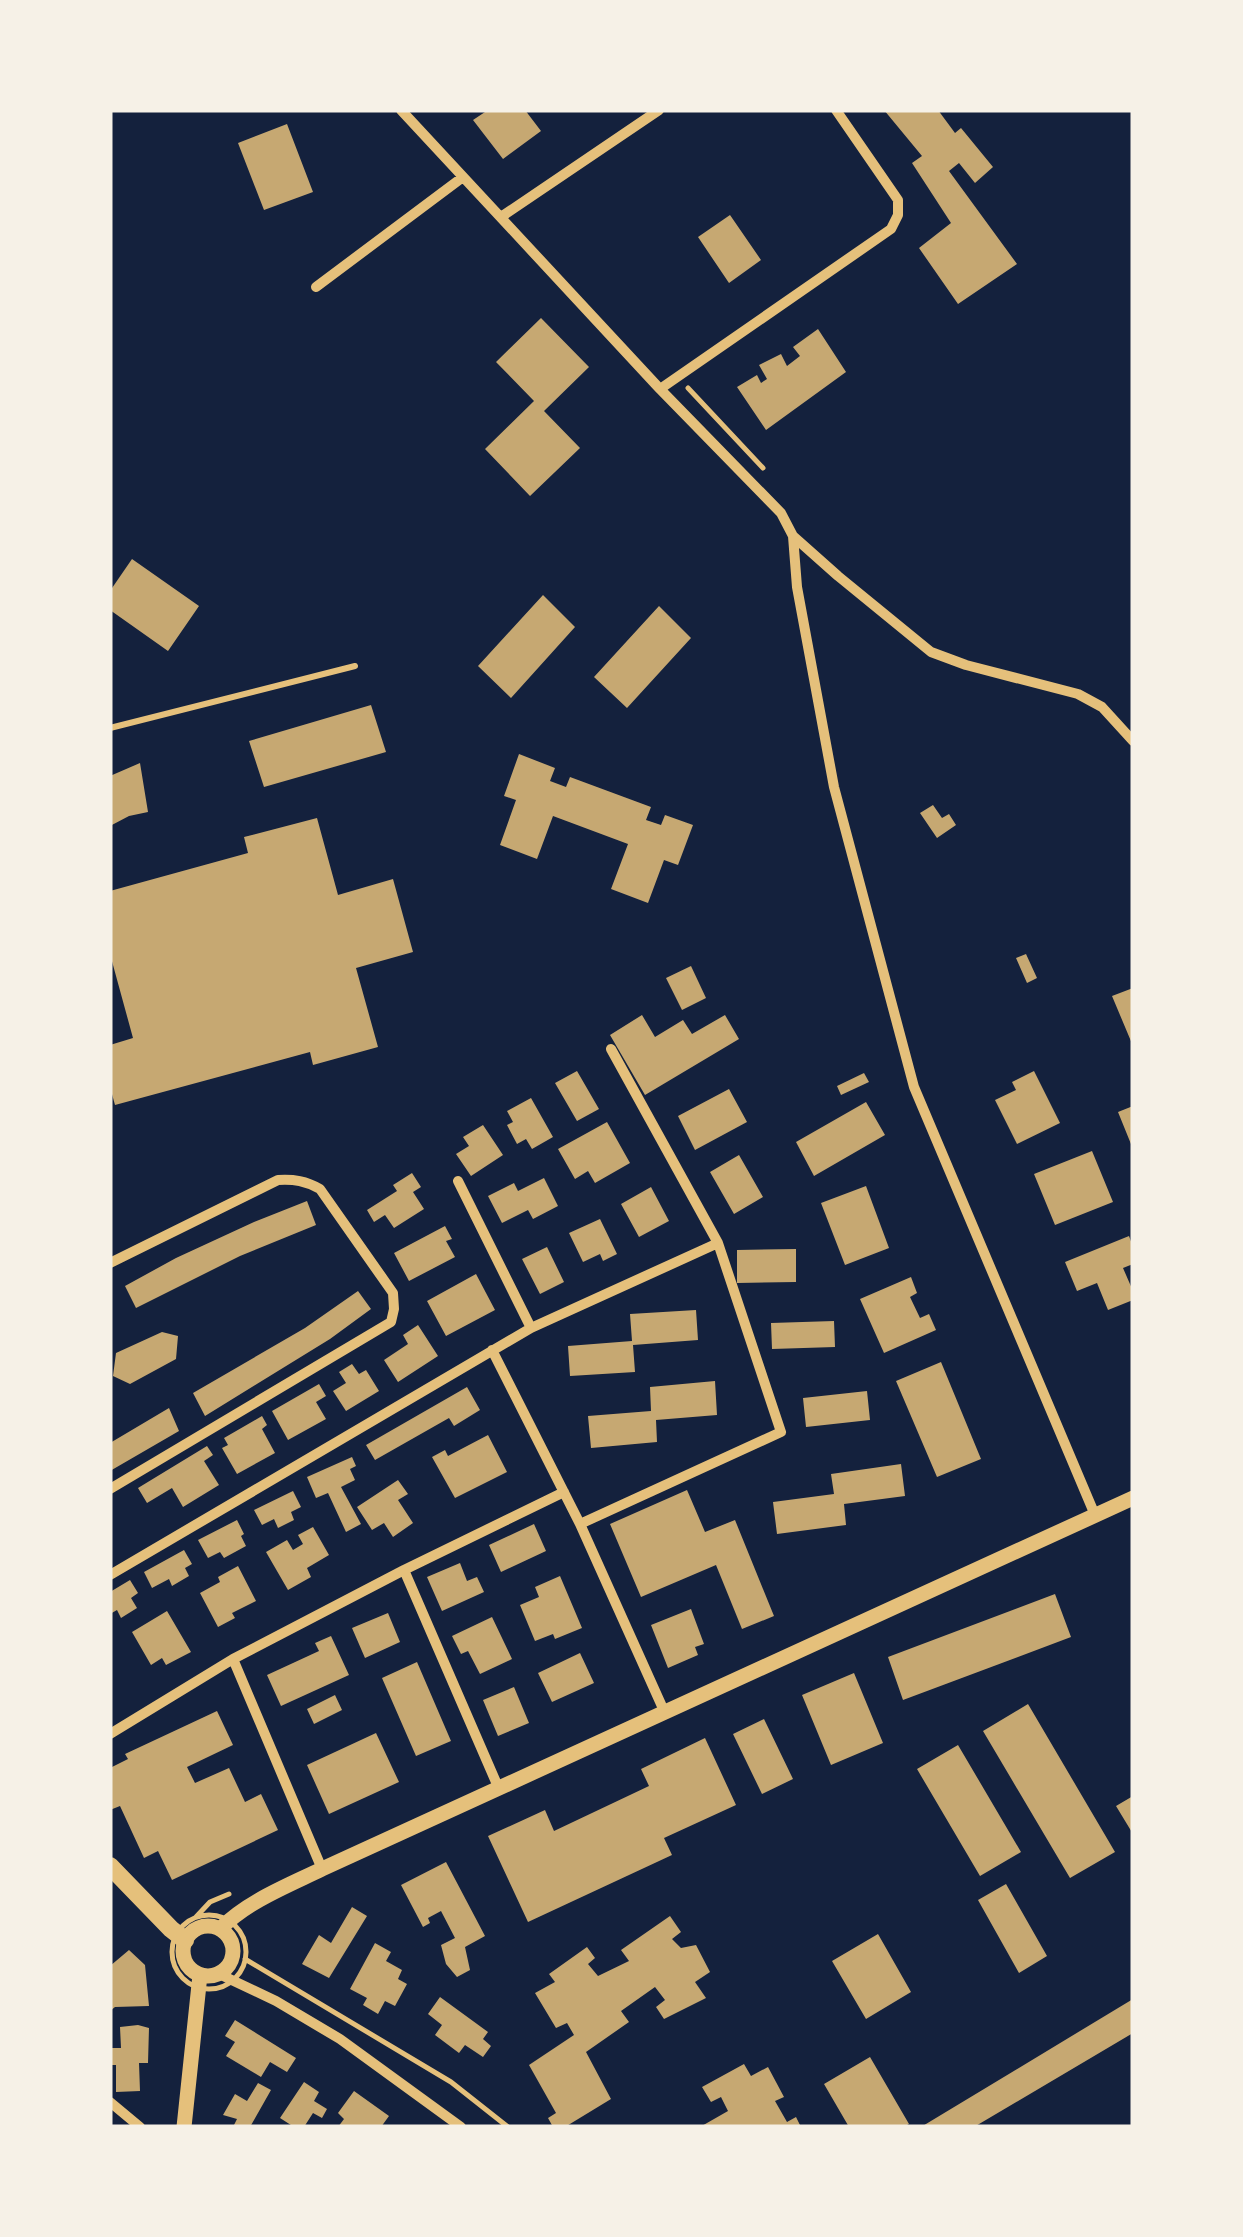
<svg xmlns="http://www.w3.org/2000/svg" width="1243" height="2237" viewBox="0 0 1243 2237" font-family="Merriweather,serif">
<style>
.building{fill:#c6a872}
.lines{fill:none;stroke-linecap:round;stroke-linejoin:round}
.path{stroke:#e5c07b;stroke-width:5}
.service{stroke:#e5c07b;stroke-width:6}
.minor{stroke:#e5c07b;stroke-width:10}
.tertiary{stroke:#e5c07b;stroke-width:15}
.secondary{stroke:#e5c07b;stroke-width:18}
</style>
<rect width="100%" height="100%" fill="#14213d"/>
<!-- building -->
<path class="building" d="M488,110H525L541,131L503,159L473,120Z
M884,110H938L955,133L961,128L993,167L975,183L959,163L949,171L1017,264L958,304L919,248L951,223L912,163L922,156Z
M287,124L313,192L264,210L238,143Z
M730,215L761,260L729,283L698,237Z
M541,318L589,367L544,411L580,448L530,496L485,449L534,401L496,362Z
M818,329L846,372L766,430L737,387L757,375L761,383L767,379L759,365L781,354L787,366L800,356L793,347Z
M132,559L199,606L168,651L110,610V591Z
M543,595L575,627L511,698L478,666Z
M659,606L691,638L627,708L594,677Z
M371,705L386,752L264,787L249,741Z
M519,754L555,768L550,781L566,787L570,777L651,807L646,820L661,825L665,815L693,825L678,865L664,860L648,903L611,889L628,844L553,816L537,859L500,845L516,800L504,796Z
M140,763L148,812L129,816L110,826V776Z
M933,805L942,818L949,814L956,825L937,838L920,813Z
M317,818L338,895L393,879L413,952L356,968L378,1047L313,1065L310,1052L115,1105L110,1087V1045L133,1038L110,954V891L248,853L244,837Z
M1026,954L1037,978L1027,983L1016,958Z
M691,966L706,998L682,1010L666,978Z
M1133,988V1046L1112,996Z
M642,1015L655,1037L683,1020L692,1034L725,1015L739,1039L645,1095L610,1035Z
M577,1071L599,1109L577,1121L555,1083Z
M1034,1071L1060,1123L1017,1144L995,1100L1016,1090L1012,1082Z
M864,1073L869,1082L841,1095L837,1086Z
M729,1089L747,1122L695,1150L678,1116Z
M531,1098L553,1137L532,1149L526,1139L517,1144L507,1125L513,1122L507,1111Z
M866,1102L885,1135L814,1176L796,1142Z
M1133,1106V1149L1118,1112Z
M607,1122L630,1163L595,1183L588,1171L575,1179L558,1149Z
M483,1125L503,1155L471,1176L456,1154L469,1146L463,1137Z
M1092,1151L1113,1202L1055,1225L1034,1174Z
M739,1155L763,1197L734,1214L710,1172Z
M412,1173L421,1187L413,1192L424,1209L394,1228L385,1215L374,1222L367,1210L397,1191L393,1185Z
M544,1178L558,1206L533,1219L528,1210L502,1223L488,1196L514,1183L518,1191Z
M866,1186L889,1248L845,1265L821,1203Z
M651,1187L669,1221L639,1237L621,1204Z
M307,1201L316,1225L240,1256L136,1308L125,1286L176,1258L254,1222Z
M600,1219L617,1254L603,1261L600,1254L583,1262L569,1233Z
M445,1226L452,1239L446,1241L455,1257L409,1281L394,1253Z
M1129,1236L1133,1247V1264L1123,1268L1133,1291V1300L1108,1310L1097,1283L1077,1291L1065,1262Z
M547,1247L564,1282L540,1294L522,1259Z
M796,1249V1282L737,1283V1250Z
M476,1274L495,1310L446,1336L427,1301Z
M911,1277L917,1293L910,1297L920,1318L929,1314L936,1330L884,1353L860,1299Z
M358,1291L371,1309L330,1339L205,1416L193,1393L305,1328Z
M696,1310L698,1340L633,1345L635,1372L570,1376L568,1346L632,1341L630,1314Z
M834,1321L835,1347L772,1349L771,1323Z
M418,1325L438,1356L398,1382L384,1360L408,1344L403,1335Z
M162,1332L178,1336L176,1359L130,1384L113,1376L116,1353Z
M941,1362L981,1459L937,1477L896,1381Z
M352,1364L359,1374L366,1370L379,1391L346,1411L333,1391L346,1383L339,1372Z
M715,1381L717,1415L656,1420L657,1442L591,1448L588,1416L651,1411L650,1387Z
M319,1384L326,1396L316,1402L326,1419L288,1440L272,1411Z
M467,1387L480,1410L454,1426L449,1418L375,1460L366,1445Z
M867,1391L870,1420L806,1427L803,1398Z
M169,1408L179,1431L110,1471V1443Z
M262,1416L267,1425L262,1429L275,1453L237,1474L222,1448L228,1445L224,1438Z
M488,1435L507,1472L455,1498L432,1457L445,1450L448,1456Z
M207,1446L213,1455L204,1461L219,1485L183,1507L172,1488L147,1503L138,1488Z
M352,1457L356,1466L350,1469L355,1480L341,1487L361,1524L346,1532L328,1493L316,1498L307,1477Z
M901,1464L905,1496L844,1504L846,1525L777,1534L773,1502L834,1494L831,1474Z
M398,1480L408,1494L398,1500L413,1523L393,1537L384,1523L372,1530L357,1507Z
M687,1490L705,1532L735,1520L774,1616L742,1629L716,1565L641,1597L610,1524Z
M293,1491L301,1507L291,1512L294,1520L278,1528L274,1519L262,1525L254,1510Z
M237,1520L244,1534L241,1536L246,1546L224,1558L220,1552L208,1558L198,1540Z
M534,1524L546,1551L501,1572L489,1545Z
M313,1527L329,1555L307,1568L311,1577L288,1590L266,1552L287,1540L293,1550L303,1544L298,1535Z
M184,1550L192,1564L185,1568L189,1576L172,1586L169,1579L152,1588L144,1572Z
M460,1563L467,1581L477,1577L484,1592L442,1611L427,1577Z
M238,1566L256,1601L232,1613L235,1618L218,1627L200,1593L220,1582L218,1577Z
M560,1576L582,1628L555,1639L553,1634L535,1641L520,1605L539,1597L535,1587Z
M130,1580L138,1593L131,1598L137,1608L121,1618L117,1610L110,1614V1592Z
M1055,1594L1071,1637L903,1700L888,1657Z
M691,1609L704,1644L695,1647L698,1655L668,1668L651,1625Z
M167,1611L191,1652L166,1665L162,1658L151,1665L132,1632Z
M388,1613L400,1642L365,1658L352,1628Z
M492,1617L512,1659L480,1674L468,1651L461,1654L452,1636Z
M331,1636L349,1675L281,1706L267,1675L319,1651L315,1643Z
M580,1653L594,1683L552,1702L538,1673Z
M417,1662L451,1741L416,1756L382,1678Z
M854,1673L883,1743L831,1765L802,1695Z
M514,1687L529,1723L498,1736L483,1700Z
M335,1695L342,1710L314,1724L307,1709Z
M1028,1704L1115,1852L1070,1878L983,1731Z
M217,1711L233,1745L187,1767L195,1783L229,1768L245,1802L261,1794L278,1830L172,1880L158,1851L144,1858L120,1806L110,1810V1768L128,1759L125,1754Z
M764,1719L793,1779L762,1794L733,1734Z
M376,1733L399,1782L329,1814L307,1765Z
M705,1738L736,1805L664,1838L672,1855L528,1922L488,1836L545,1810L554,1831L649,1786L641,1769Z
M958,1745L1021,1852L980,1876L917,1769Z
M1133,1796V1834L1116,1806Z
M446,1862L485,1936L465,1947L470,1970L457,1977L446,1964L441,1945L455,1938L441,1911L428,1918L430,1923L423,1927L401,1885Z
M1006,1884L1047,1956L1019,1973L978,1900Z
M352,1907L367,1916L329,1978L302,1964L319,1935L331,1943Z
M670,1916L681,1932L672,1939L681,1948L696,1945L710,1972L695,1982L706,1998L664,2019L656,2007L665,2000L655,1987L621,2011L629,2022L586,2052L611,2099L565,2127H553L548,2118L556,2113L529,2065L574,2035L567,2023L556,2028L535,1993L555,1982L549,1974L587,1947L595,1958L588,1964L598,1976L629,1961L621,1950Z
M878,1934L911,1992L866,2019L832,1961Z
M375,1943L391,1952L386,1961L402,1970L398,1979L407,1984L395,2006L385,2001L378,2014L363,2005L367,1998L350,1989Z
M129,1950L145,1965L149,2006L115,2007L110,2011V1966Z
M440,1997L488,2032L483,2039L491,2046L483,2057L465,2045L459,2053L435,2035L442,2025L428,2014Z
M1133,1999V2033L974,2127H921Z
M235,2020L296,2058L287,2072L270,2062L261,2077L226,2056L235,2042L225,2036Z
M138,2025L149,2028L148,2063H139L140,2091L116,2092V2065H110V2048H121L120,2027Z
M870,2057L909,2124L903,2127H849L824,2084Z
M744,2064L751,2076L768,2067L784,2097L775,2101L787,2122L796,2117L801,2127H700L728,2111L721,2097L711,2102L702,2087Z
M304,2082L319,2092L314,2101L327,2109L322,2118L313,2113L304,2127H294L280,2118Z
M258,2083L271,2090L250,2127H233L237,2119L223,2115L235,2094L247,2101Z
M354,2091L389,2116L381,2127H338L344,2119L338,2113Z"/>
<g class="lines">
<!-- path -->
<path class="path" d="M688,388L763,468
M172 1952a37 37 0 1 1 74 0a37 37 0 1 1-74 0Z
M196,1917L210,1902L229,1894
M245,1959L451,2082L508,2127"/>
<!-- service -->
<path class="service" d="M110,728L355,666"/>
<!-- minor -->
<path class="minor" d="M401,110L660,389L781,513L793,536L838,576L931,652L966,665L1078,694L1102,707L1133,741
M501,217L659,110
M316,287L463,177
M660,389L891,229L898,215V200L836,110
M793,536L797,587L834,787L914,1087L1095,1515
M458,1181L531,1328
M110,1263L278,1180C294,1179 306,1181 320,1189L393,1293L394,1309L391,1322L110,1489
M492,1350L580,1524L665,1713
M580,1524L781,1432L718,1243
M404,1570L499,1789
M110,1575L531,1328L718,1243L611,1049
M233,1659L322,1869
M110,1734L233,1659L404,1570L564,1492
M219,1974L276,2001L340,2039L461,2127
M110,2102L140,2127"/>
<!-- tertiary -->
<path class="tertiary" d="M183 1951a25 25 0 1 1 50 0a25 25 0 1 1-50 0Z
M220,1929C248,1901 287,1886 322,1869L1133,1498
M184,2127L200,1975"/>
<!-- secondary -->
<path class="secondary" d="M110,1866L171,1929L185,1940"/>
</g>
<!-- border -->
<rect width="1243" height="2237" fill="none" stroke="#f6f1e7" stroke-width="225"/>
</svg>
